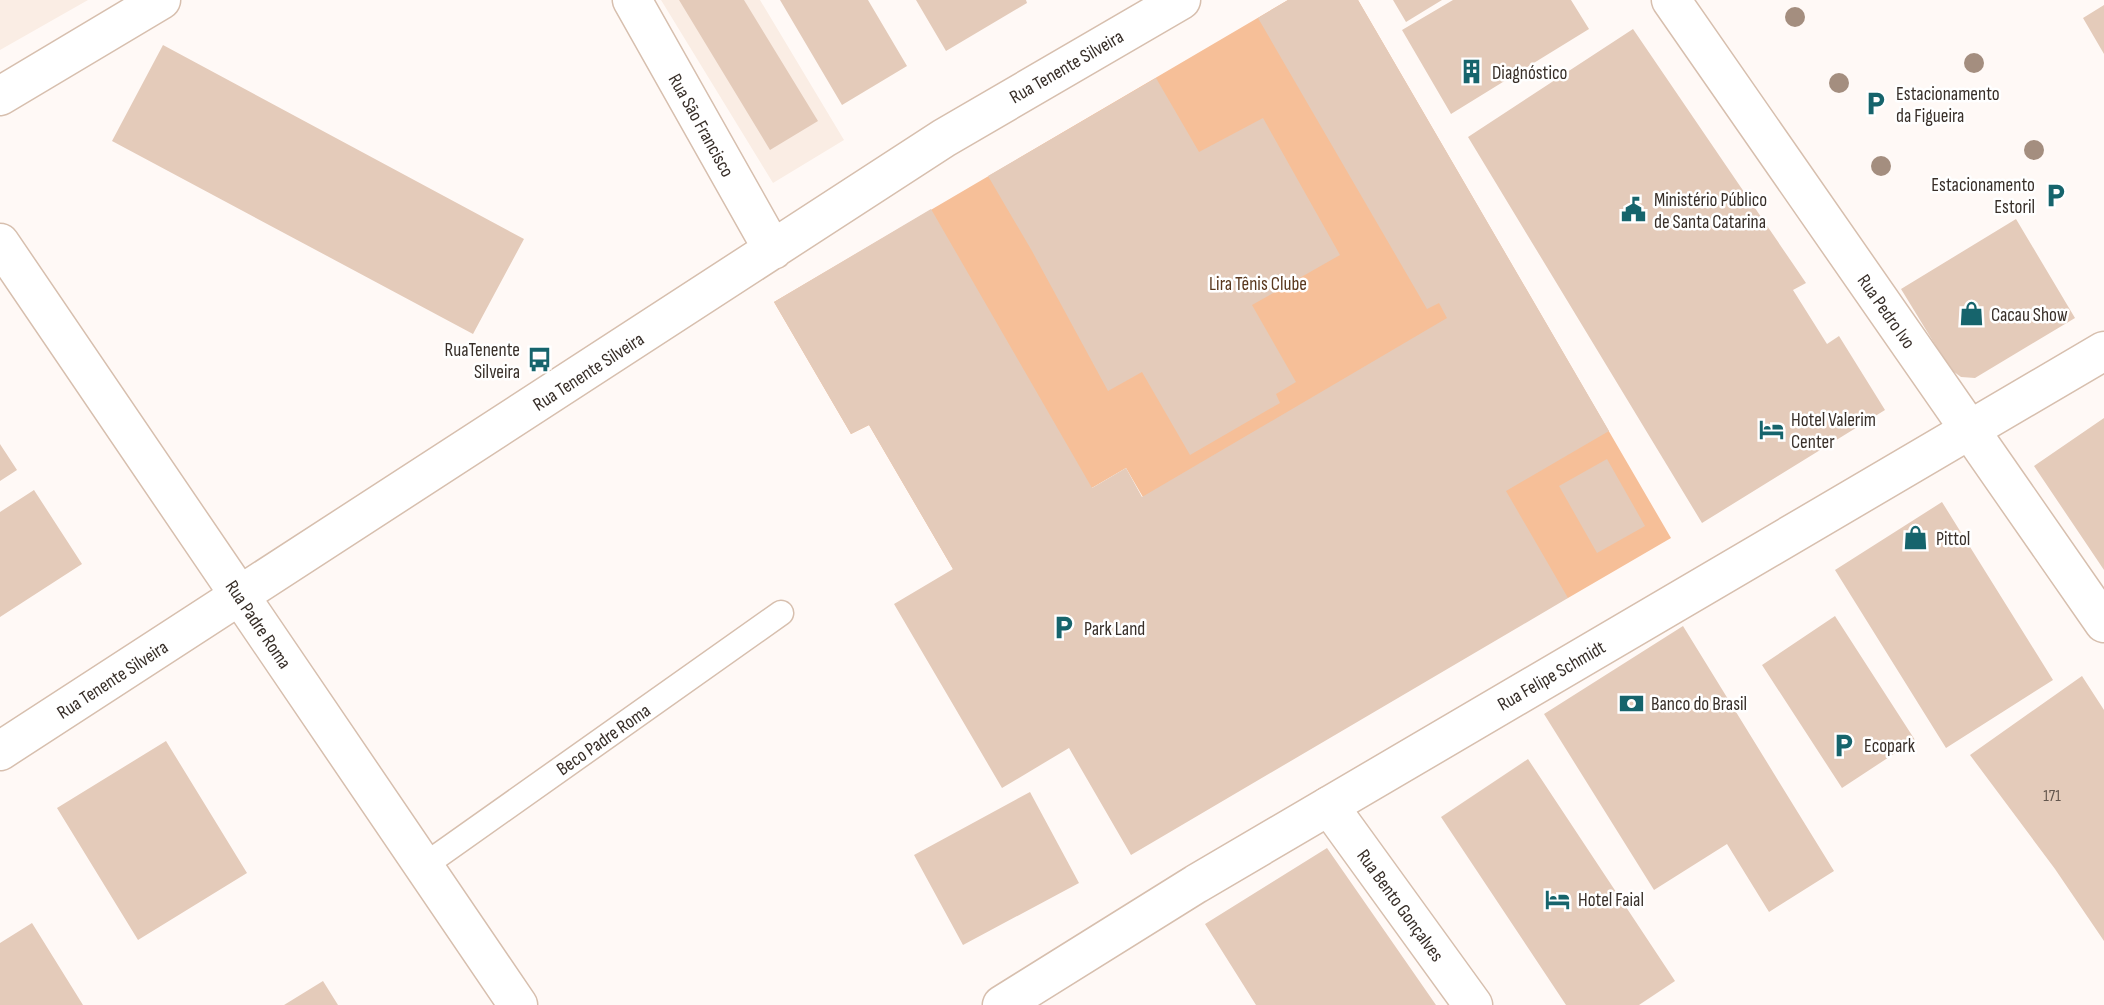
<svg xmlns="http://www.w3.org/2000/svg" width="2104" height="1005" viewBox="0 0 2104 1005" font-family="'Sofia Sans Condensed',sans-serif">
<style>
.built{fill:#faede4}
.green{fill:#f6bf98}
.building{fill:#e4cbba}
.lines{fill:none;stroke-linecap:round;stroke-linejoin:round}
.service-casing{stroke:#d7bfae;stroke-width:27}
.minor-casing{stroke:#d7bfae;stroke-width:41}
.tertiary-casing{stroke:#d7bfae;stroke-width:41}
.secondary-casing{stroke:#d7bfae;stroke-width:41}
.service{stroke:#fff;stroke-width:24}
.minor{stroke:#fff;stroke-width:38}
.tertiary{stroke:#fff;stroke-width:38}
.secondary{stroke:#fff;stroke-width:38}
.tree{fill:#a48e7f}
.labels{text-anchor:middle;stroke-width:5;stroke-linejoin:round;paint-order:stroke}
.number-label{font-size:16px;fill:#63564d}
.street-label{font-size:19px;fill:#382f29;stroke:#fff}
.poi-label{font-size:19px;fill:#382f29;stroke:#fff;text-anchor:start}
.park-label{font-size:19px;fill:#59371d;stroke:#fff}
</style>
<rect width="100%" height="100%" fill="#fff9f6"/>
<!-- built -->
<path class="built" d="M0,0H88L0,50Z
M661,0H760L844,140L773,183Z"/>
<!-- green -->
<path class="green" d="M1288,0H1358L1671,538L1568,598L1233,652L1126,468L953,569L869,425L851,434L774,302Z"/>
<!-- building -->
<path class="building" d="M679,0H744L818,121L770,150Z
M780,0H868L907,66L842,105Z
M916,0H1026L1027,3L946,51Z
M1288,0H1358L1609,431L1506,491L1568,598L1131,855L1069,748L1002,788L894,604L953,569L869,425L851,434L774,302L931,209L1092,488L1126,468L1142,497L1447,318L1439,303L1427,309L1258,18Z
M1393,0H1442L1406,22Z
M1453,0H1571L1589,29L1451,114L1402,30Z
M2104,5V54L2083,18Z
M1633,29L1806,283L1793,290L1827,344L1839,336L1885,410L1702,523L1468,137Z
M163,45L524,239L473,334L112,141Z
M1156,78L1199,152L1263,118L1340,255L1252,305L1296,382L1276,394L1280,403L1190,455L1142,372L1108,391L1032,251L988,176Z
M2016,219L2075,318L1975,378L1961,377L1950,369L1901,289Z
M2104,418V570L2034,466Z
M0,444L17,470L0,481Z
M1607,459L1645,526L1597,553L1559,486Z
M34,490L82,564L0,617V512Z
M1942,502L2053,680L1946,748L1835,570Z
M1835,616L1915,740L1842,788L1762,665Z
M1683,626L1834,871L1769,912L1727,844L1654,890L1544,714Z
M2082,676L2104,710V941L2055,869L1970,755Z
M166,741L247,873L138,940L57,808Z
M1528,759L1675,981L1639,1005H1566L1441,817Z
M1030,792L1079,883L963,945L914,855Z
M1327,848L1436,1005H1256L1205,924Z
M32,923L83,1005H0V943Z
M323,981L338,1005H284Z"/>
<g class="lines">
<defs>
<path id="service" d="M425,865L781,613"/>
<path id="minor" d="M1671,0L2104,623
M0,96L161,0
M1329,806L1473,1005"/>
<path id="tertiary" d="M632,0L773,250
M0,751L944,138L1181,0
M1002,1005L1196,884L2104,351"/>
<path id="secondary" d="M0,243L518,1005"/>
</defs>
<!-- service casing -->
<use href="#service" class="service-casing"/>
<!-- minor casing -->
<use href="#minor" class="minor-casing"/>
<!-- tertiary casing -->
<use href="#tertiary" class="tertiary-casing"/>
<!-- secondary casing -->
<use href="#secondary" class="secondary-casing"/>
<!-- service -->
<use href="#service" class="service"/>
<!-- minor -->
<use href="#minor" class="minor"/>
<!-- tertiary -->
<use href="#tertiary" class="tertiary"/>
<!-- secondary -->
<use href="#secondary" class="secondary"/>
</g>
<!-- trees -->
<g class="tree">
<circle cx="1795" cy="17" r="10"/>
<circle cx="1974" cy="63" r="10"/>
<circle cx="1839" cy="83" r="10"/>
<circle cx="2034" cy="150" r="10"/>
<circle cx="1881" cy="166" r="10"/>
</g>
<!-- icons -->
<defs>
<symbol id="building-bare" viewBox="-9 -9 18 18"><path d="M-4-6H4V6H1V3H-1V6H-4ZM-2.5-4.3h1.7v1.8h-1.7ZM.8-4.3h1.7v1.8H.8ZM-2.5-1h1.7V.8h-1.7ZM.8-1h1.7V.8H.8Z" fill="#16646c" stroke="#fff" stroke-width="2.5" paint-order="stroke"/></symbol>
<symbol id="parking-bare" viewBox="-9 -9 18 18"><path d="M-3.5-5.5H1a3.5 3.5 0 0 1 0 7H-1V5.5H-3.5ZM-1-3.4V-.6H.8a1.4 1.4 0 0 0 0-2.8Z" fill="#16646c" stroke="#fff" stroke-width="2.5" paint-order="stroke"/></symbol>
<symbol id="civic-bare" viewBox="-9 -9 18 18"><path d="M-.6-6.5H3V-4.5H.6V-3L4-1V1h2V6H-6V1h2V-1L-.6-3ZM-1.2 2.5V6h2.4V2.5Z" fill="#16646c" stroke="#fff" stroke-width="2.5" paint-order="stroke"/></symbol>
<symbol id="shop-bare" viewBox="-9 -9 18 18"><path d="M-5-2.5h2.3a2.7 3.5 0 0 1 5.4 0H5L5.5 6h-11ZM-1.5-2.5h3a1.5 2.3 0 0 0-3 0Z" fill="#16646c" stroke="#fff" stroke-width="2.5" paint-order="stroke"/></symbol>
<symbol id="bus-bare" viewBox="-9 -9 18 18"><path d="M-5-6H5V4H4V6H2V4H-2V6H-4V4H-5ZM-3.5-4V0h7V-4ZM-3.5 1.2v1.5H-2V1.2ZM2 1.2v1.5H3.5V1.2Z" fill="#16646c" stroke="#fff" stroke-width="2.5" paint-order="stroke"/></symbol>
<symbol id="hotel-bare" viewBox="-9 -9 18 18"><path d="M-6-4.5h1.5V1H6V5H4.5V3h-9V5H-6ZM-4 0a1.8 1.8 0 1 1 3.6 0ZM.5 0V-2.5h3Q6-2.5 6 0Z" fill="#16646c" stroke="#fff" stroke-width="2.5" paint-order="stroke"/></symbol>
<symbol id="bank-bare" viewBox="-9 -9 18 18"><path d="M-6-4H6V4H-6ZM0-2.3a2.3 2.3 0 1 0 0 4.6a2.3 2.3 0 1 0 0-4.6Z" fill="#16646c" stroke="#fff" stroke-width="2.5" paint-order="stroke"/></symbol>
</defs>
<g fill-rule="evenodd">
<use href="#building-bare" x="1454" y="54" width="35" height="35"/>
<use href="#parking-bare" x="1858" y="86" width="35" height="35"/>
<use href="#parking-bare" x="2038" y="178" width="35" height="35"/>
<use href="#civic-bare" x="1616" y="192" width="35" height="35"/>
<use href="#shop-bare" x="1954" y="296" width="35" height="35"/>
<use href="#bus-bare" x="522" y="342" width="35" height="35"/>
<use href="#hotel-bare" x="1754" y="412" width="35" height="35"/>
<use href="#shop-bare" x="1898" y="520" width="35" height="35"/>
<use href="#parking-bare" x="1046" y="610" width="35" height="35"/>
<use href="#bank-bare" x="1614" y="686" width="35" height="35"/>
<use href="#parking-bare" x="1826" y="728" width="35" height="35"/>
<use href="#hotel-bare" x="1540" y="882" width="35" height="35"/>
</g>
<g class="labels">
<!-- number labels -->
<g class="number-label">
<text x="2052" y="801">171</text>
</g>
<!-- street labels -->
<g class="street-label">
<text transform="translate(1066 66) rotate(-30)" y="7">Rua Tenente Silveira</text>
<text transform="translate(702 125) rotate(61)" y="7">Rua São Francisco</text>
<text transform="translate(1887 311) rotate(55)" y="7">Rua Pedro Ivo</text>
<text transform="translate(588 371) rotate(-33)" y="7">Rua Tenente Silveira</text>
<text transform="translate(259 624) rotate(56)" y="7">Rua Padre Roma</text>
<text transform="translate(1551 675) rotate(-30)" y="7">Rua Felipe Schmidt</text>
<text transform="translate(112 679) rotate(-33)" y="7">Rua Tenente Silveira</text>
<text transform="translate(603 739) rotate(-35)" y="7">Beco Padre Roma</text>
<text transform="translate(1401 905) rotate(54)" y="7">Rua Bento Gonçalves</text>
</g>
<!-- poi labels -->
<g class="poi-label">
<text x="1492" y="79">Diagnóstico</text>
<text x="1896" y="100">Estacionamento<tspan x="1896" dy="22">da Figueira</tspan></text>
<text x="2035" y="191" text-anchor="end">Estacionamento<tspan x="2035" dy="22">Estoril</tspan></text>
<text x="1654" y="206">Ministério Público<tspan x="1654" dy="22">de Santa Catarina</tspan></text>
<text x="1991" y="321">Cacau Show</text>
<text x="520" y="356" text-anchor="end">RuaTenente<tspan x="520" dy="22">Silveira</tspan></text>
<text x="1791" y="426">Hotel Valerim<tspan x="1791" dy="22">Center</tspan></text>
<text x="1936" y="545">Pittol</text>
<text x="1084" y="635">Park Land</text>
<text x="1651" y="710">Banco do Brasil</text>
<text x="1864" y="752">Ecopark</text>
<text x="1578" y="906">Hotel Faial</text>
</g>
<!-- park labels -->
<g class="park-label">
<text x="1258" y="290">Lira Tênis Clube</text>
</g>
</g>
</svg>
